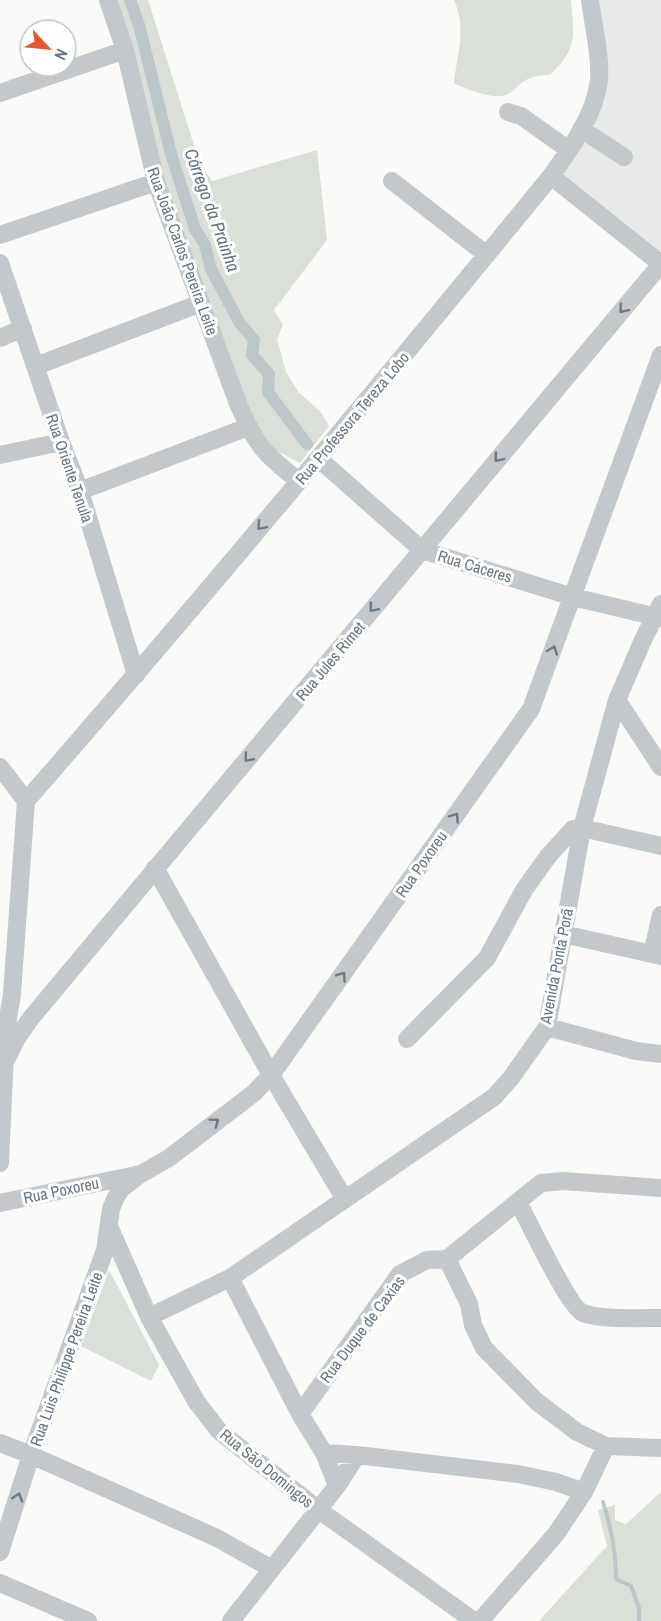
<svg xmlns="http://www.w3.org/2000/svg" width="661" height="1621" viewBox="0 0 661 1621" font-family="'Archivo Narrow',sans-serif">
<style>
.built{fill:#e8e9e9}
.green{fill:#dadfd7}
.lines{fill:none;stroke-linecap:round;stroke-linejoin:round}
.stream{stroke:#bbc7cb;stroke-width:4}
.canal{stroke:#bbc7cb;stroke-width:12}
.minor{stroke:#c3c8cc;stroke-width:18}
.oneway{stroke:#6a7a87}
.labels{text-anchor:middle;stroke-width:6;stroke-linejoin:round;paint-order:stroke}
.street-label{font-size:16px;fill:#657683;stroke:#fff}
.water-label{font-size:18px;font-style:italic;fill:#60757c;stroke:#fff}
</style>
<rect width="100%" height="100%" fill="#fafaf8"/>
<!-- built -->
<path class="built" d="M596,0H661V250L657,255L558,176L588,126Z"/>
<!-- green -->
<path class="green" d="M114,0H148L199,161L212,181L317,150L327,240L274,310L283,325L277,339L286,372L299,393L320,411L329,426L300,463L275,450L248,413L169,201Z
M454,0H571C574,36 578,48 550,75C538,75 528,77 519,85C515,88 512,92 508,94C495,101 466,89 454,83C457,53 467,29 454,0Z
M109,1270L159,1365L151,1381L81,1346Z
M661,1492V1621H539L607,1546L598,1510L615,1505V1520L626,1524Z"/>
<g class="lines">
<!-- stream -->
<path class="stream" d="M603,1502C611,1527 616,1553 616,1579L631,1586L639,1608V1621"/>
<!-- canal -->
<path class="canal" d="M130,0L139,25L171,154L195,229L205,245L211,269L239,322L254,340L252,355L269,374L268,392L307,444"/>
<!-- minor -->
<path class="minor" d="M108,0L125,50L156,182L239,406C256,445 265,455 299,481
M0,93L125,50
M508,112L521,116L569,150
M581,129L624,157
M551,176L661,264
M392,181L487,255
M0,235L156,182
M0,263L61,442L80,491L136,675
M0,338L23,328
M36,366L201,303
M0,455L61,442
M319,459L422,550L573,597L661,618
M80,491L248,427
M617,700L661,767
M0,767L26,801L12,994L6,1031L0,1163
M26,801C205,596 379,387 551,176C571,148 595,115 599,80C601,54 593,26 590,0
M155,868L271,1075L344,1198
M563,934L661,956
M652,954L661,915
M547,1027L636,1051L661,1054
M407,1039L487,958L524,890L549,855L573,829L582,828L661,846
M5,1062L17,1038L31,1018L661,264
M518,1202C528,1220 569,1308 583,1313C602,1320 640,1318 661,1318
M0,1203L141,1174L169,1158L254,1093L271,1075L531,709L661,355
M109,1226L149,1317L196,1401L219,1431L319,1510L474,1621
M447,1259L469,1304L473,1325L484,1348L536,1401L577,1432L606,1446L661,1448
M230,1278L300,1414L324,1453L337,1486
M149,1317L230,1278L494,1097L511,1078L547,1027L582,828L617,700L643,640L661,604
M300,1414L400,1274L427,1260L447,1259L541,1183L563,1181L661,1188
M0,1443L31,1455L217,1538L272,1569
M324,1453L357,1455L518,1474L556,1482L584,1492
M0,1552L31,1455L105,1250L111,1209L116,1197L122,1188L139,1175
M0,1583L88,1621
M231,1621L337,1486L357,1455
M480,1621L556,1534L584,1492L606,1446"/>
</g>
<!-- one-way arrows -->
<defs><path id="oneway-chevron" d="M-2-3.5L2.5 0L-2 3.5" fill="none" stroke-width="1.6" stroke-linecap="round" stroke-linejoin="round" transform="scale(1.5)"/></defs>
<g class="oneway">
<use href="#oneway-chevron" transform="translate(623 309) rotate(130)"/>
<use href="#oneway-chevron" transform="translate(498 458) rotate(130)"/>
<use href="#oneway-chevron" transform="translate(261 526) rotate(131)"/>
<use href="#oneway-chevron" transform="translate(373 608) rotate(130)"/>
<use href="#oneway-chevron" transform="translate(553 650) rotate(-70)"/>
<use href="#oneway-chevron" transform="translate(248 758) rotate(130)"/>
<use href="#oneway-chevron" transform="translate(455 817) rotate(-55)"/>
<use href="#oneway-chevron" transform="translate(342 976) rotate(-55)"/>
<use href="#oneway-chevron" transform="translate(215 1122) rotate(-37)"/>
<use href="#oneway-chevron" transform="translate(18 1497) rotate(-72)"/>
</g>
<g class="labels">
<!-- street labels -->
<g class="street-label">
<text transform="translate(183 251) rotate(70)" y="6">Rua João Carlos Pereira Leite</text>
<text transform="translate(352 418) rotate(-50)" y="6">Rua Professora Tereza Lobo</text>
<text transform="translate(70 468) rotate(71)" y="6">Rua Oriente Tenula</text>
<text transform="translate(475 566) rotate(17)" y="6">Rua Cáceres</text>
<text transform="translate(330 661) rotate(-50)" y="6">Rua Jules Rimet</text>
<text transform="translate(421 864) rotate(-55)" y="6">Rua Poxoreu</text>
<text transform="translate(556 966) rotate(-79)" y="6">Avenida Ponta Porã</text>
<text transform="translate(61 1190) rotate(-12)" y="6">Rua Poxoreu</text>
<text transform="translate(362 1329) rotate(-53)" y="6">Rua Duque de Caxias</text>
<text transform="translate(66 1359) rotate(-70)" y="6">Rua Luis Philippe Pereira Leite</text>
<text transform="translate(267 1468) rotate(39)" y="6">Rua São Domingos</text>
</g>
<!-- water labels -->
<g class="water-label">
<text transform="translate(212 210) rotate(70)" y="6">Córrego da Prainha</text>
</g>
</g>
<!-- north arrow -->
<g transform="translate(48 48) rotate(116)"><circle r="28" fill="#ffffff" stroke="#c1c8cd" stroke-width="1.5"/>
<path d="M0-4.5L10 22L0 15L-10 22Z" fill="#e4572e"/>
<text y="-9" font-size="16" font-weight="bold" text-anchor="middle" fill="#657683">N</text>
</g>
</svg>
